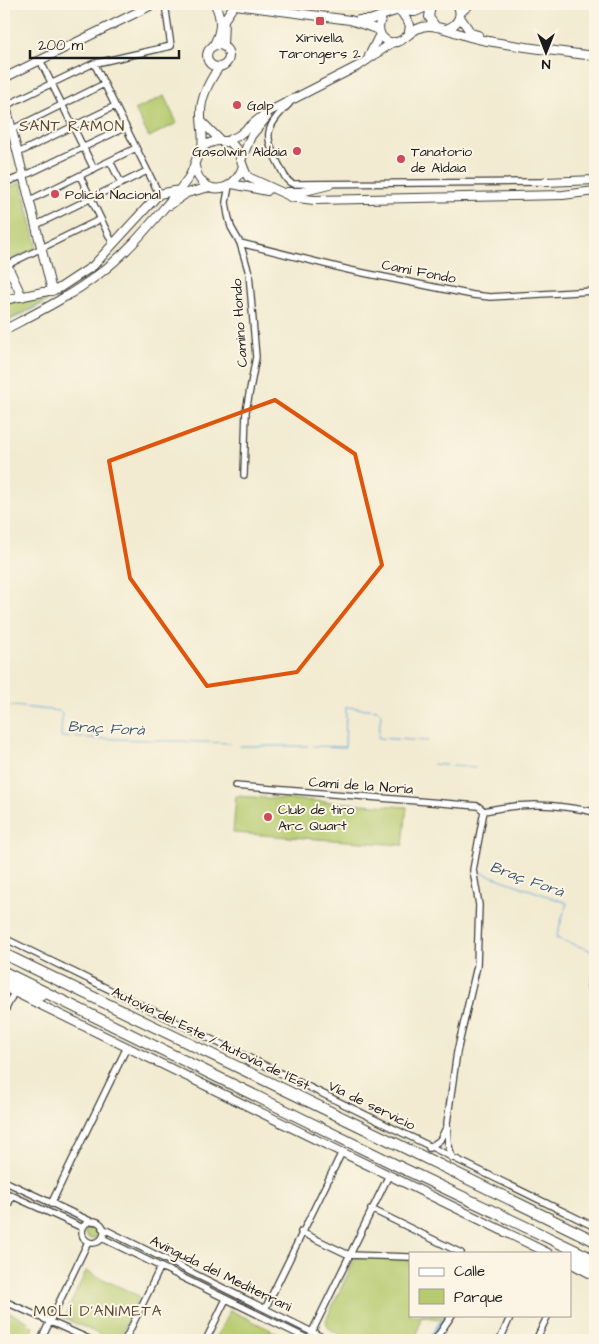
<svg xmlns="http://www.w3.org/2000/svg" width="599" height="1344" viewBox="0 0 599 1344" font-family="'Architects Daughter',sans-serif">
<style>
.green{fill:#b6cb70;stroke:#697446}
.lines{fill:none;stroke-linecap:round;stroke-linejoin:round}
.stream{stroke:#66a4d8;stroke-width:1}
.canal{stroke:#66a4d8;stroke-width:5}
.street-casing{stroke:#3c3b37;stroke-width:8}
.secondary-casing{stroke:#3c3b37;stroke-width:10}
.highway-casing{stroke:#3c3b37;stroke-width:12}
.street{stroke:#fff;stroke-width:5.5}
.secondary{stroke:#fff;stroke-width:8}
.highway{stroke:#fff;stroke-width:10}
.marked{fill:none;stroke:#de560d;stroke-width:4;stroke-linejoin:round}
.poi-dot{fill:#d1495b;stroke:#fcf5e5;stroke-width:2}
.labels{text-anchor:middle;stroke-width:4;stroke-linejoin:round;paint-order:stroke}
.poi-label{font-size:14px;fill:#1c1c1c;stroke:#fcf5e5;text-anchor:start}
.street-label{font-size:14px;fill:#1c1c1c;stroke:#fcf5e5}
.neighbourhood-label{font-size:15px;letter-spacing:1px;fill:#594936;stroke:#fcf5e5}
.water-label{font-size:15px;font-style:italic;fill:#3d5971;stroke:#fcf5e5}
</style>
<rect width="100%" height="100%" fill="#fcf5e5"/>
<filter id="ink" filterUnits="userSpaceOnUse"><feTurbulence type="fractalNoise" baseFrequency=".02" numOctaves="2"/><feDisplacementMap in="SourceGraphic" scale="10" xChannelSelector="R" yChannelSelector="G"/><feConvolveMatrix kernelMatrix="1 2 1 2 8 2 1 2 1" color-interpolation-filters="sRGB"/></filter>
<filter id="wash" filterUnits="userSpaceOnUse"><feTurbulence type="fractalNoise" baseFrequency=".0096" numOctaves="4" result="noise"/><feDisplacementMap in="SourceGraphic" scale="20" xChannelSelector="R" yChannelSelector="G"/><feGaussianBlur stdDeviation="1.12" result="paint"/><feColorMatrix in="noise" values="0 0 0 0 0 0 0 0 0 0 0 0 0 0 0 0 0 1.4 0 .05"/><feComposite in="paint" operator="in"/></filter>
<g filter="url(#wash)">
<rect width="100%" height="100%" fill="#f2ebd1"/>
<!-- green -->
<path class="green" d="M164,96L177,123L149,137L135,110Z
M21,182L37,247L11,260L4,245V190Z
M47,297L46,302L4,323V303Z
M236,796L407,807L403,845L233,833Z
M85 1232a7 7 0 1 1 14 0a7 7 0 1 1-14 0Z
M356,1257L410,1259V1315H447L443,1320L421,1316L416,1340C396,1340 326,1344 326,1320Z
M86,1271L139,1296L118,1340H112L64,1318Z
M4,1310L29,1322L28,1325L33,1327L28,1340H4Z
M230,1310L291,1340H215Z"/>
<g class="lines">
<!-- stream -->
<path class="stream" d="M4,322L49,300
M4,705L59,711L62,714L61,737L230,743
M240,746H308
M313,746L345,747L346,707L378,710L381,714L378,738L428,741
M433,764L475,768
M477,871L567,903L565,909
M564,912L556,938L595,952
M592,978L595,971
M592,980L590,984L595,986"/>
<!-- canal -->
<path class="canal" d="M430,1340L442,1322"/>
</g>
</g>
<g filter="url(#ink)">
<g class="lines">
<defs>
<path id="street" d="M40,60L94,169
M94,63L159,194
M289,104C264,128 264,136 279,165C283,172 285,181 293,184L546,182
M7,105L92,64L171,46L165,4
M13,129L104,84
M18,153L115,106
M110,161L121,183
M80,176L113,244
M4,183L28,174L126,127
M229,186L226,202L228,215L231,227L240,243L249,273L256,357L246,411L244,475
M30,200L136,148
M36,225L147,171
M240,243L349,270L473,295L490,297L595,291
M7,265L101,219
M235,786L478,806L484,811
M484,811C525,802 555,804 595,812
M4,938L595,1227
M4,1013L14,992
M429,1148L440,1140L446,1128
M452,1158L448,1142L447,1123L457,1052L477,966L479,905L473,870L484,811
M4,1181L92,1222
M4,1192L83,1228
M51,1204L127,1047
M371,1209L461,1253
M4,1214L12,1196
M82 1232a11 11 0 1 1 22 0a11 11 0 1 1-22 0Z
M102,1228L328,1340
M301,1232L349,1255L410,1257
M102,1238L310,1340
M4,1301L91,1340
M265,1309L342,1152
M312,1332L389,1175
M41,1340L88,1242
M125,1340L160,1268
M206,1340L226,1299
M435,1340L452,1315
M500,1340L511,1315
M536,1340L548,1315"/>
<path id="secondary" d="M235,5L350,20L379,30
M431,5L429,17L436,27
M402,13L410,25L409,32
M460,13L470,4
M382,17C377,26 378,38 390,42C404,46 411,25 430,26C446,27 462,36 478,39C516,47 556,51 595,56
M460,17L471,33L478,35
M359,20H370L395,11L415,12L433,4
M446,29C458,25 463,15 457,4
M207 56a11 11 0 1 1 22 0a11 11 0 1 1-22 0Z
M213,46C222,31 222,19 215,4
M223,46L224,20L235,4
M369,56L380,34
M4,78L154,4
M4,98L52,291
M203,123L221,141
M225,142L238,136L266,113L360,65L393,42
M202,147C204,135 201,127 201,115C200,99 210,80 219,67
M242,158L251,136L267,117
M195,166C200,197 234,195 243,166
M546,182L595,180
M232,184L267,191
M287,192H301L329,185
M290,197L314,200L563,195L595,191
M170,205L187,193L210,187
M4,258L22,297
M4,300L58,289L93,266L159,194L180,190
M4,330C36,313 69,297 99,274C126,254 148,227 170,201C176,194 183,186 189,177C197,165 195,146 213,142C241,135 238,161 248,177L294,198
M6,988L548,1253
M570,1263L595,1276"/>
<path id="highway" d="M4,954L405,1148
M4,972L396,1165
M4,983L40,996
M407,1149L595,1241
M398,1166L595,1260
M570,1256L595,1271"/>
</defs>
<!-- street casing -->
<use href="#street" class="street-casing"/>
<!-- secondary casing -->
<use href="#secondary" class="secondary-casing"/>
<!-- highway casing -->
<use href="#highway" class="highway-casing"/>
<!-- street -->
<use href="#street" class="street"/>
<!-- secondary -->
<use href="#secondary" class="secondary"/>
<!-- highway -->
<use href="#highway" class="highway"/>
</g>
</g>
<!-- marked area -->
<path class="marked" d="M275,400L355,454L382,565L297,672L207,686L130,578L109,461Z"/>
<!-- markers -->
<g class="poi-dot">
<rect x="315" y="16" width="10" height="10" rx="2.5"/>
<circle cx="237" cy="105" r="5"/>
<circle cx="297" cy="151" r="5"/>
<circle cx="401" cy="159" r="5"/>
<circle cx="55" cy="194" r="5"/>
<circle cx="268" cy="817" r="5"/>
</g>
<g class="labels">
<!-- poi labels -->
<g class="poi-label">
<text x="320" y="42" text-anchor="middle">Xirivella,<tspan x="320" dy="16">Tarongers 2</tspan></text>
<text x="247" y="110">Galp</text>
<text x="287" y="156" text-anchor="end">Gasolwin Aldaia</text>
<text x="411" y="156">Tanatorio<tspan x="411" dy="16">de Aldaia</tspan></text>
<text x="65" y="199">Policía Nacional</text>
<text x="278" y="814">Club de tiro<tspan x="278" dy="16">Arc Quart</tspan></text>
</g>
<!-- street labels -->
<g class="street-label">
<text transform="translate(419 271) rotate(11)" y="5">Camí Fondo</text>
<text transform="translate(239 323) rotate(-94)" y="5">Camino Hondo</text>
<text transform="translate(361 785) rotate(4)" y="5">Camí de la Noria</text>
<text transform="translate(211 1038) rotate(26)" y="5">Autovía del Este / Autovia de l'Est</text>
<text transform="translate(372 1105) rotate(26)" y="5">Vía de servicio</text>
<text transform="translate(221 1273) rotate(26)" y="5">Avinguda del Mediterrani</text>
</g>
<!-- neighbourhood labels -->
<g class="neighbourhood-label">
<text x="72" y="131">SANT RAMON</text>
<text x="98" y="1316">MOLÍ D'ANIMETA</text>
</g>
<!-- water labels -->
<g class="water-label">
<text transform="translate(106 728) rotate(3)" y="5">Braç Forà</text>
<text transform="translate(527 879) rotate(20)" y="5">Braç Forà</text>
</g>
</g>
<!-- margin -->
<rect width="599" height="1344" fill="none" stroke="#fcf5e5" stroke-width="20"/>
<!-- legend -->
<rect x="409" y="1252" width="162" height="65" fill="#fcf5e5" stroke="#a29e95"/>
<rect x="419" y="1268" width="25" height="8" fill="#ffffff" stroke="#a29e95"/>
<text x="454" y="1276" font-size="15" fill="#1c1c1c">Calle</text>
<rect x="419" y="1289" width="25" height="15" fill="#b6cb70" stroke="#a29e95"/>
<text x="454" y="1302" font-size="15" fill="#1c1c1c">Parque</text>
<!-- north arrow -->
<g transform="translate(546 52) rotate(180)" stroke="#fcf5e5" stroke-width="4" paint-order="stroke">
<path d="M0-4L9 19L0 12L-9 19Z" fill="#1c1c1c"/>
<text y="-8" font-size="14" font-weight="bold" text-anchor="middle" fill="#1c1c1c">N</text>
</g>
<!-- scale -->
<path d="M30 50v8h149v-8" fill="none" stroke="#1c1c1c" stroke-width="2.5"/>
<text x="38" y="50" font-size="15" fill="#1c1c1c" stroke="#fcf5e5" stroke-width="4" paint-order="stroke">200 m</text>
</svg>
